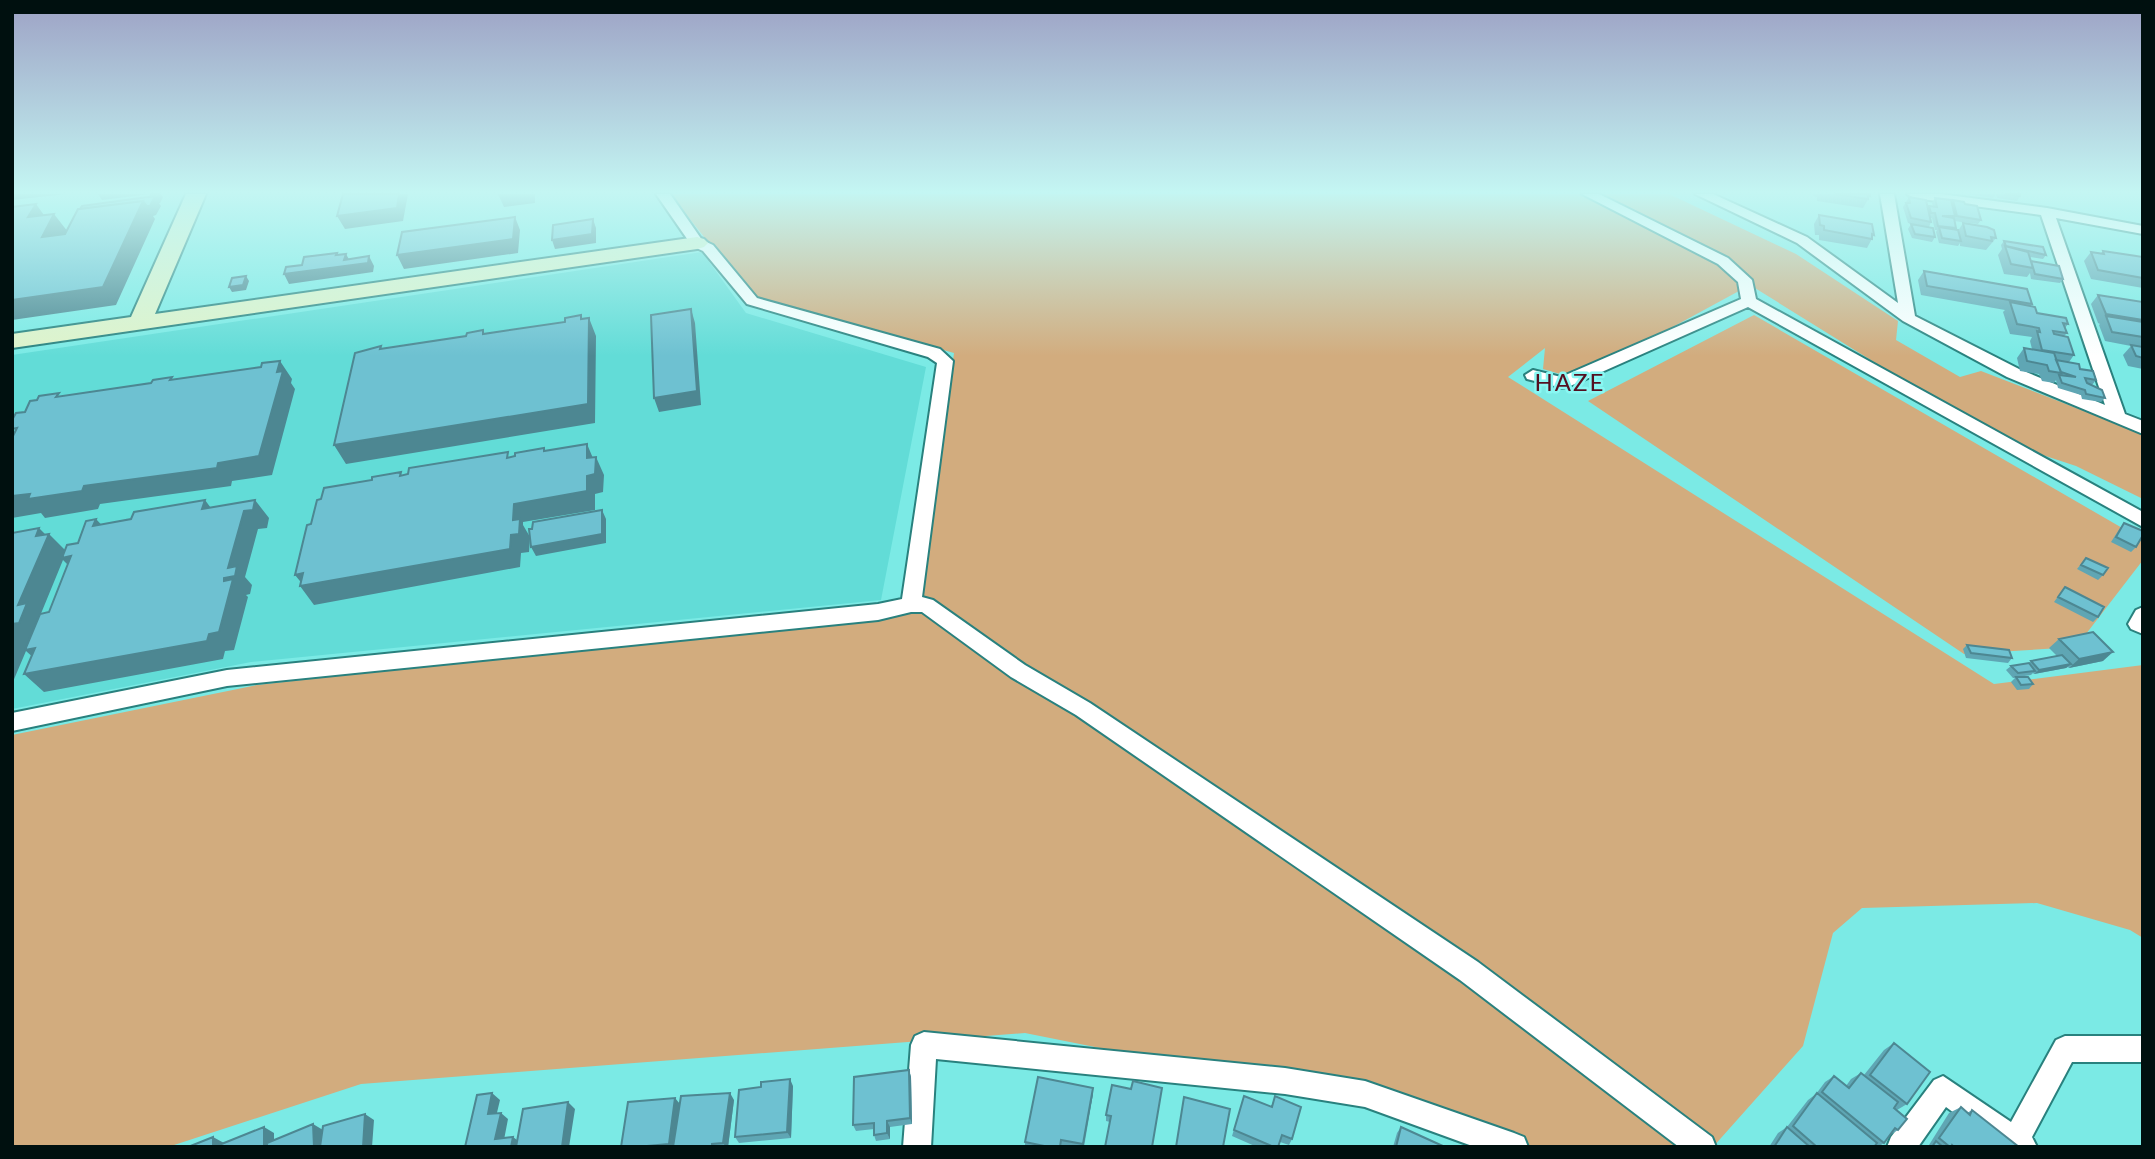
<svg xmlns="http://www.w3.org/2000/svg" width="2155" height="1159" viewBox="0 0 2155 1159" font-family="Lato,sans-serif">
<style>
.built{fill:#62dcd7}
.green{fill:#d2ac7e}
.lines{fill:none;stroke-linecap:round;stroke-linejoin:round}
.street-casing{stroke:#29817e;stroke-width:4}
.secondary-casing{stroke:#29817e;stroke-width:4}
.street{fill:#fff;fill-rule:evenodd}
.secondary{fill:#dff3ca;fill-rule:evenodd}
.wall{fill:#5fa6b4}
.shaded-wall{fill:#4d8792}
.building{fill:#6ec1d1;stroke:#4d8792;stroke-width:2}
.labels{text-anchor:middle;stroke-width:5;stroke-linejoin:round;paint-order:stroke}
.quarter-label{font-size:24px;letter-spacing:2px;fill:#540f20;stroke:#89f7f2}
</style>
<rect width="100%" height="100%" fill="#7beae5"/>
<!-- built -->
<path class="built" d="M702,252L746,313L926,367L881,600L251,662L12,709V355Z"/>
<!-- green -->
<path class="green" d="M670,194H1669L1796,254L1898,321L1896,340L1960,377L1981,371L2143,434V499L2076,466L2003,442L1750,285L1577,379L1543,369L1545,348L1508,377L1994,684L2143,665V938L2130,930L2037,903L1862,908L1833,933L1803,1046L1713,1147H1472L1379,1104L1025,1033L361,1084L168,1147H12V735L257,685L920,611L954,353L751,296Z
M1754,315L2143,540V560L2076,647L1964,654L1588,401Z"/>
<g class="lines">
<defs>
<path id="street" d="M656,194H670L702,240L713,245L757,298L940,349L953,361L922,597L933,600L1025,665L1090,703L1478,962L1712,1137L1716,1147H1679L1460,980L1076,715L1011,677L922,612H911L878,620L227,686L12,731V713L227,670L878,604L902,599L937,363L928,357L747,304L703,251L692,246Z
M1582,194H1599L1728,258L1752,280L1756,299L2143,512V527L1748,307L1568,387L1562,388L1527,379L1525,375L1533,370L1561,377L1741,299L1738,282L1718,264Z
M1695,194H1713L1807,237L1898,303L1880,194H1894L1915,316L2019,369L2105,405L2041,215L1914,198L1907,194H1941L2047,208L2143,226V234L2056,218L2125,414L2143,421V434L2007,377L1903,321L1797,243Z
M2143,607V634L2131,629L2128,624L2136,610Z
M924,1032L1285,1068L1365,1081L1514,1133L1524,1137L1528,1147H1475L1365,1107L1285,1094L936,1059L931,1147H903L911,1045L915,1036Z
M2065,1036H2143V1062H2072L2032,1137L2037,1147H2000L1946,1107L1918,1147H1887L1891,1137L1934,1080L1943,1076L2011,1122L2056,1040Z"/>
<path id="secondary" d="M186,194H206L155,314L697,237L704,239L708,243L704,247L697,249L12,348V334L131,317Z"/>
</defs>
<!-- street casing -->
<use href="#street" class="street-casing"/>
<!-- secondary casing -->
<use href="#secondary" class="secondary-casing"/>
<!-- street -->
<use href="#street" class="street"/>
<!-- secondary -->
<use href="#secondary" class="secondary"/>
</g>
<!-- wall -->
<path class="wall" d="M1813,194H1870V196L1863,208L1817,201V197L1814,196Z
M1968,194H1996L1993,198Z
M1996,194H2020V196L2017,201L1997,198Z
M2140,194H2143V206L2141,201L2142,199Z
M1909,197L1928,208L1929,206L1933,207L1932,203L1935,198L1951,203L1953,200L1965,204L1981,220L1978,224L1954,221L1956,228L1955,230L1958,231L1963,223L1996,238L1986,250L1960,246V243L1958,246L1939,243L1936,232L1937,230H1935L1932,218H1930L1931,222L1929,227L1908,223L1903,207Z
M1819,215L1874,235L1867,248L1819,240V235H1815L1814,224Z
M1911,224L1935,237L1932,242L1912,238L1908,229Z
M2004,241L2046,255L2043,259L2030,257L2031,261L2063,279L2060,283L2031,279L2030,273L2027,277L2004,274L1998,255L2002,249L2001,245Z
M2103,251L2143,257V288L2091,279L2084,261L2091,252L2101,253Z
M1924,271L2032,304L2030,306L2037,313L2068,324L2065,328L2067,333L2064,336L2074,355L2069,362L2080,369L2096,380L2092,385L2105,398L2101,402L2082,399L2081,395L2058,388L2056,380L2054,383L2042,381L2039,374L2020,371L2017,358L2024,348L2032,349L2030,341L2032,337L2010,334L2003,312L2005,310L1921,295L1918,280Z
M2098,295L2143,302V369L2128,366L2123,355L2131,346L2105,341L2099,325L2100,324L2098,323L2091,304Z
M2124,523L2136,547L2131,552L2111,542L2120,528Z
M2086,558L2103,575L2098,580L2077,569Z
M2065,587L2098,617L2093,622L2054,602Z
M2059,639L2103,661L2069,668L2068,667L2066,668L2034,674L2033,673L2031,675L2018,677L2033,684L2029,689L2017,690L2011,682L2015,678H2013L2006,670L2011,666L2029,663L2031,661L2057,656L2049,648Z
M1967,645L2012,658L2008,663L1966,658L1963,649Z
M1894,1043L1907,1104L1897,1110L1898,1130L1890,1135L1884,1143L1878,1147H1769L1778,1133L1787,1127L1808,1100L1816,1094L1825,1082L1834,1076L1846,1086L1851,1079L1861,1073L1864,1075L1884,1050Z
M909,1070L911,1077L912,1124L890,1127V1139L876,1141L874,1135V1129L856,1131L853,1125Z
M793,1086L791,1138L739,1143L735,1137Z
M1162,1088L1110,1122L1106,1121V1115L1131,1089Z
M1093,1094L1084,1147H1068L1061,1145V1147H1025V1142Z
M1244,1096L1271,1107L1275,1096L1292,1139L1289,1145L1280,1142L1278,1147H1257L1232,1136Z
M734,1100L728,1147H621L680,1104Z
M1961,1107L1967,1113L1972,1110L2019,1147H1925L1929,1145L1949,1113Z
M1401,1127L1445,1147H1393L1397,1133Z"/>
<!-- shaded-wall -->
<path class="shaded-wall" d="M12,194H66L12,200Z
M98,194H150L102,200Z
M159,194H161L163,197L160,203H159L161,206L156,215L153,216L155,219L116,305L12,320V300L143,201Z
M399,194H408L403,221L345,229L337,216Z
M498,194H535V203L504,207Z
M36,204L49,222L28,217Z
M54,214L68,232L55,255L42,237Z
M515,217L520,230L518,253L404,269L397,255Z
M593,219L596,228V243L555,249L552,240Z
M346,254L351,263L369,256L374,266L373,272L289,284L284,274L344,260Z
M246,276L249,281L246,290L232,292L229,287Z
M691,309L695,323L701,405L659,412L654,398Z
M589,318L596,336L595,423L346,464L334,445Z
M280,361L292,379L291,383L295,389L272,475L232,481L231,486L100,504L98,509L45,518L41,513L12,518V496L84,486L218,463L277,372Z
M587,444L595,463L596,457L604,475L603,492L595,494V510L523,522V525L530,537L529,552L521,553L520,567L314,605L300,586H304L295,575L513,520L514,504L587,458Z
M205,500L219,519L202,509Z
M255,500L269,518L267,528L258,529L245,577L252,585L250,594L246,595L248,597L234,650L225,651L223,659L44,692L24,674L224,581L244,511Z
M602,510L606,519V543L536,556L531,547Z
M96,519L113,537L93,526Z
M39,528L48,537L49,534L71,556L79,576L63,560L40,616L35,648L45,668L26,651L12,684V624L36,536Z
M2113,652L2103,661L2069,668L2079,659Z
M2071,664L2066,668L2034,674L2039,670Z
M909,1070L911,1077L912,1124L910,1118Z
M790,1079L793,1086L791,1138L787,1132Z
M1093,1088V1094L1083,1147V1144Z
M492,1093L500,1100L495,1121L488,1114Z
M730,1093L734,1100L728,1147H726L723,1143Z
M675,1098L680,1104L675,1147H671L669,1144Z
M568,1102L575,1109L569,1147H562Z
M501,1113L508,1119L503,1145L495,1139Z
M365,1114L374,1120L372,1147H363Z
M887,1121L890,1127V1139L887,1133Z
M313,1124L323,1130L324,1147H314Z
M264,1127L274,1133V1147H264Z
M213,1137L224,1143V1147H213Z
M513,1137L521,1143L520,1147H511Z"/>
<!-- building -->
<path class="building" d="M151,194H159L157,198H156L155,196L150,197Z
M343,194H399L397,208L337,216Z
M1835,194H1870V196L1868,195V199Z
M2005,194H2020V196Z
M155,196L150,206H147L143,201L80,209L82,206Z
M1909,197L1926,200L1931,222L1911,218L1906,203H1910Z
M1935,198L1951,200L1955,216H1942L1954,218L1956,228L1938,226L1935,213H1931L1929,206L1937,207Z
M1953,200L1964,202L1965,204L1977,206L1981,220L1957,216Z
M143,201L103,287L12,300V207L36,204L28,217L54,214L42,237L65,234L78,209Z
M1819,215L1872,224L1874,235L1872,234V239L1824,230V226L1820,225Z
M515,217L513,239L397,255L402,232Z
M593,219L592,234L552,240L553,225Z
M1963,223L1987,227L1994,230L1996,238L1991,237L1992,241L1966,236Z
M1911,224L1933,228L1935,237L1915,234Z
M1939,227L1958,230L1961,241L1942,238Z
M2004,241L2043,247L2046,255L2006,246Z
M2005,246L2028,252L2033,268L2011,264Z
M2103,251L2143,257V278L2098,270L2091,252L2104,254Z
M337,253L336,255L346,254L344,260L369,256L368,263L284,274L286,267L302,265L304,257Z
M2031,261L2059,266L2063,279L2035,274Z
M1924,271L2027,289L2032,304L1927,286Z
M246,276L243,285L229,287L232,278Z
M2098,295L2143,302V320L2106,314Z
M2010,302L2035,307L2037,313L2066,318L2068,324L2063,323L2067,333L2053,331L2054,334L2068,337L2074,355L2042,350L2037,331L2040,332L2039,328L2017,324Z
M691,309L697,391L654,398L651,315Z
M581,315V319L589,318L588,404L334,445L355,353L381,346L380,349L466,336L467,333L483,330V334L565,322V318Z
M2106,316L2143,322V337L2112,332Z
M2131,345L2143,347V358L2136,356Z
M2024,348L2054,353L2061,373L2049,371L2047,365L2027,361Z
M2056,360L2079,364L2080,369L2093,371L2096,380L2085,378L2087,383L2102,390L2105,398L2086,394L2085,390L2062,383L2059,375L2076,377L2061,372Z
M280,361L277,372L283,371L259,456L218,463L217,468L84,486L82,491L28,499L30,494L12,496V438L17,428L12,429V420L16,413L25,412L30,401L37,400L39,396L59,393L56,397L151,383L153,380L172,377L170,380L261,367L262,363Z
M587,444V458L596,457L595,474L587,476V491L514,504L513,520L520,519L519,534L511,535L510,549L300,586L303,573L295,575L307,525L311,524L317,500L321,499L324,488L372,480V477L401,472L400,476L408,474L409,468L508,452L507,458L515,456V453L544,448V451Z
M205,500L202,509L255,500L253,510L244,511L228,568L237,566L235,576L224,578V581L233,579L219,632L209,634L207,641L24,674L35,648L25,650L40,614L49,612L71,556L62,558L67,545L78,543L86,521L96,519L93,526L131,519L134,512Z
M602,510V534L531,547L529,529H532L533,522Z
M2124,523L2143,531V535L2136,547L2116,537Z
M39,528L36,536L49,534L18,605L27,603L19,623L12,624V533Z
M2086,558L2108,568L2103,575L2081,565Z
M2065,587L2104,607L2098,617L2058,597Z
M2093,632L2113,652L2079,659L2059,639Z
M1967,645L2009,650L2012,658L1971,653Z
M2062,655L2071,664L2039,670L2031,661Z
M2029,663L2035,671L2018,673L2011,666Z
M2016,677H2028L2033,684L2021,685Z
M1894,1043L1930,1072L1907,1104L1870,1075Z
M909,1070L910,1118L887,1121V1133L874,1135V1123L853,1125L854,1077Z
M1861,1073L1898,1102L1894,1108L1907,1119L1898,1130L1895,1128L1884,1143L1822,1092L1834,1076L1849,1088Z
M1038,1077L1093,1088L1083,1144L1061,1140L1060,1147H1049L1025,1142Z
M790,1079L787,1132L735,1137L739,1090L761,1087V1082Z
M1133,1081L1162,1088L1152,1147H1105L1111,1116L1106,1115L1112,1085L1131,1089Z
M492,1093L488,1114L501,1113L495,1139L513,1137L511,1147H465L477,1095Z
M730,1093L723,1143L712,1144V1147H673L681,1096Z
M1817,1093L1877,1143L1874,1147H1817L1793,1126Z
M1244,1096L1272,1107L1275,1096L1301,1107L1292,1139L1282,1135L1278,1147H1274L1234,1130Z
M1184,1097L1230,1109L1223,1147H1176Z
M675,1098L669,1144L636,1147H621L628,1102Z
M568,1102L562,1147H516L523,1109Z
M1961,1107L1970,1115L1972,1110L2019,1147H1954L1952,1145L1951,1147H1950L1939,1138Z
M365,1114L363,1147H320L323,1126Z
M313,1124L314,1147H267V1143Z
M264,1127V1147H219V1145Z
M1401,1127L1445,1147H1396Z
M1787,1127L1810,1147H1774Z
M213,1137V1147H188Z
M1936,1141L1943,1147H1932Z"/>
<!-- sky -->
<linearGradient id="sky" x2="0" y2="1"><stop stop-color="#9da2c5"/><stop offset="0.54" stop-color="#c4f6f3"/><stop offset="1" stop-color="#c4f6f3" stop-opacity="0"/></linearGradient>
<rect width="2155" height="356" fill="url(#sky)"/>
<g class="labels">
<!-- quarter labels -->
<g class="quarter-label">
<text x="1570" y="391">HAZE</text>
</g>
</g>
<!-- border -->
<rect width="2155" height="1159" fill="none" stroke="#00100f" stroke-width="28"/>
</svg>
